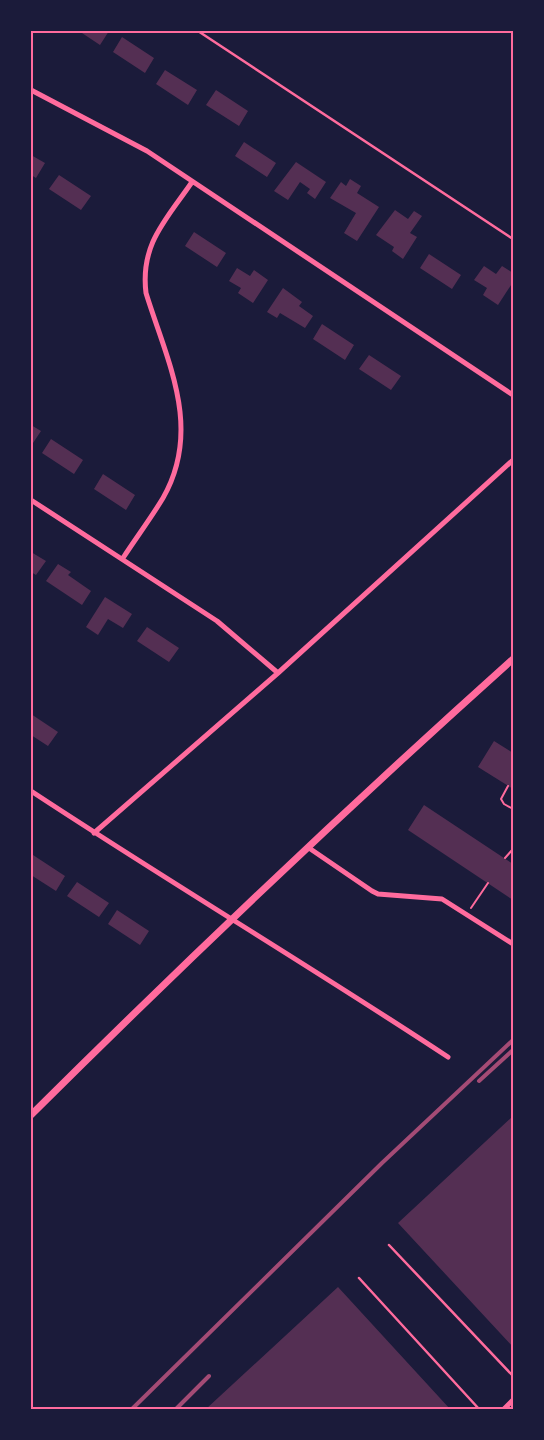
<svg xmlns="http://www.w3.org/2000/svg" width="544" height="1440" viewBox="0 0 544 1440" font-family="Poppins,sans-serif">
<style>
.building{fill:#542f53}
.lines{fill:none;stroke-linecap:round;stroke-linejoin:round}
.path{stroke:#ff6b9d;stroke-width:2}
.service{stroke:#ff6b9d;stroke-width:2.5}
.minor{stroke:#ff6b9d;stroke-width:5}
.secondary{stroke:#ff6b9d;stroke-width:7}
.rail{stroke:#a44b75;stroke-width:4}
.neatline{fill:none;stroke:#ff6b9d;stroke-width:2}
</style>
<rect width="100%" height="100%" fill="#1b1b3a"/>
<!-- building -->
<path class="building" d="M79,31H109L100,45Z
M122,37L154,58L145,73L113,52Z
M165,70L197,90L188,105L156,84Z
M216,90L248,111L239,126L206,105Z
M244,142L276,163L267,177L235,156Z
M31,155L45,163L36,178L31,175Z
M296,162L326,182L315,199L307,193L310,189L300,182L288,200L274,191Z
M59,175L91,196L81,210L49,189Z
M350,179L361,186L357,193L379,207L357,241L344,233L356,213L330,198L341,182L346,186Z
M395,210L408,219L414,211L422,216L410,233L417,237L403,259L392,251L394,247L376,235Z
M194,232L226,253L217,267L185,246Z
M429,254L461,275L452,289L420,268Z
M484,266L496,274L502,266L513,273V282L498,305L483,295L487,288L474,280Z
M237,268L250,276L254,270L268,280L253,303L238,293L241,288L229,281Z
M283,288L302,302L299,306L313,316L305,328L280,313L277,318L267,312Z
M322,324L354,345L345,360L313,339Z
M369,355L401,376L391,390L359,369Z
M31,425L41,431L31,446Z
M51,439L83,460L74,474L42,453Z
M103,474L135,495L126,510L94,489Z
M31,552L46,561L36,575L31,572Z
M58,564L71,572L68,575L91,591L82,605L46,581Z
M105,597L132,614L123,628L108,619L98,635L86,627Z
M147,627L179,648L169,662L137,641Z
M31,714L58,732L48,746L31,735Z
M494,741L513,753V789L478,767Z
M424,805L513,864V900L408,830Z
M33,855L65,876L56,891L31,875Z
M77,882L109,903L99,917L67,896Z
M117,910L149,931L140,945L108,924Z
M513,1116V1347L398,1223Z
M338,1287L450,1409H206Z"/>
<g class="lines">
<!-- path -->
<path class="path" d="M508,786L501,799L504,804L513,809
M505,858L513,849
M471,908L488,883"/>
<!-- service -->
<path class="service" d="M198,31L513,239
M389,1245L513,1376
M359,1278L479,1409"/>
<!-- minor -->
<path class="minor" d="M31,90L147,151L513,395
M31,500L217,621L278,673
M123,558C136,538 151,518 163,498C203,428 167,361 146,293C140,244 166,220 192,182
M31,791C169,882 310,966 448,1057
M94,833L278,673L513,460
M309,848L372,891L378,894L442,899L513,944
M504,1409L513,1400"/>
<!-- secondary -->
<path class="secondary" d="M31,1115C188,959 348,807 513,659"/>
<!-- rail -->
<path class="rail" d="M479,1081L513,1050
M132,1409L382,1163L513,1040
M176,1409L209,1376"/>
</g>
<!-- border -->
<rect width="544" height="1440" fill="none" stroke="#1b1b3a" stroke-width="65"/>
<rect x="32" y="32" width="480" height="1376" class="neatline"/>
</svg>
